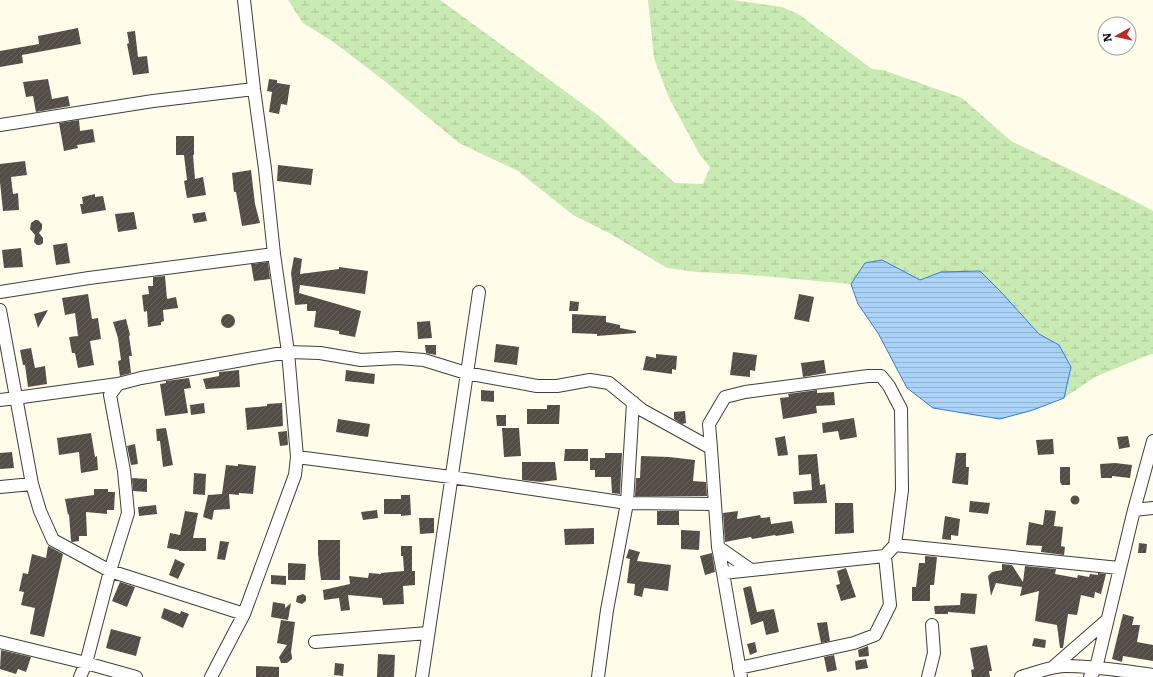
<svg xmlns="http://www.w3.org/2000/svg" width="1153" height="677" viewBox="0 0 1153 677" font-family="Literata,serif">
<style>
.wetland{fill:url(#wetland-marsh)}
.water{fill:url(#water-rules);stroke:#2f7fd2}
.building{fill:url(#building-hatch)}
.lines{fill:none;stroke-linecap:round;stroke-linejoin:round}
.minor-casing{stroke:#3e3e3e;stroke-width:14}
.minor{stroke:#fff;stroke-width:12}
</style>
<defs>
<pattern id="wetland-marsh" width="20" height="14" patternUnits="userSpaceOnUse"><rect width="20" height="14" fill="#c9eab2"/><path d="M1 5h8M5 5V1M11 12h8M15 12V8" fill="none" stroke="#abc798"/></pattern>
<pattern id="water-rules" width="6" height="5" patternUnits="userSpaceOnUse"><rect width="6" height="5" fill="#abd3f8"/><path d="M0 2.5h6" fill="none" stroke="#92b4d3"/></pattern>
<pattern id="building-hatch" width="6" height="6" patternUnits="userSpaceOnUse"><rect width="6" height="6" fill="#544d47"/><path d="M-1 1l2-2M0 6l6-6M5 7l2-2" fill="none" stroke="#68625d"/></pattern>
</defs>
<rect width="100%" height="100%" fill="#fffde9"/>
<!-- wetland -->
<path class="wetland" d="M288,0H440L599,116L675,183L703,184L710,167L700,155L669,98L654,58L648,0H733L782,7L800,15L822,32L872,69L883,70L962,98L1011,141L1135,201L1153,211V354L1148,355L1095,377L1064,398L1071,368L1059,345L1039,334L1001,292L980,271L941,272L920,280L882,260L865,263L851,284L738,274L697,272L667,268L611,234L573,215L518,171L459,143L387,83L332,41L303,23Z"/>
<!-- water -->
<path class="water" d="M882,260L920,280L941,272L980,271L1001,292L1039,334L1059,345L1071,367L1064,398L1033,410L1000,419L933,408L907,388L878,333L858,304L851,284L865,263Z"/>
<!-- building -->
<path class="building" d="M78,28L81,44L22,55L23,63L0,67V51L39,44L38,36Z
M135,31L138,57L147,56L149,73L133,75L127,44L129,43L127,32Z
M48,79L52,99L68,96L70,106L36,112L33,96L26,97L23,82Z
M269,79L277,80V83L290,85L287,105L281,104L279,114L269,112L272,92L267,91Z
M79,120L80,131L93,129L95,142L77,145L78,148L64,151L59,123Z
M176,136H194V155H193L195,179L203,177L206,195L187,198L184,181L187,180L184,155H176Z
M25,161L27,175L11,177L13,194L18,193L19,210L3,211L0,182V164Z
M278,165L313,169L311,185L277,181Z
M251,170L255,204L260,223L242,226L236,192H234L232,173Z
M95,194V197L103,196L106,210L82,214L80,204H83L82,197Z
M134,212L137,229L118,232L115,214Z
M205,212L207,221L194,223L192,214Z
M35,220H38L42,224V229L39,233L43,238V243L40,245H37L34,242L35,235L30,229L31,223Z
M67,243L70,263L56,265L53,245Z
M21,248L23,267L4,268L2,250Z
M294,257L302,259L300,274L339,269V267L368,271L365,294L300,285L299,293L361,311L355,337L339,334V331L314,327L316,311H307V304L295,305L291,273Z
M268,262L270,279L254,281L251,264Z
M165,276L167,299L176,297L178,308L163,310L164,321L161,322V325L148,327L147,311L144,312L142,295L149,294L148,286H153V277Z
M88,294L92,319L98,318L101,339L90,341L94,365L78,368L75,353H72L69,337L78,336L75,313L65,315L62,298Z
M799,294L814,297L809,322L794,319Z
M570,301L579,302L578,311H569Z
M48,310L38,328L34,314Z
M572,314L606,316V322L620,325V328L636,331V333L597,336V334L572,333Z
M221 321a7 7 0 1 1 14 0a7 7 0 1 1-14 0Z
M126,319L130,335L129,336L132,356H129L131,373L120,376L118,361L121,360L118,338L113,322Z
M430,321L432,338L418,339L417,322Z
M496,344L519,347L517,365L494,362Z
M425,345H436V355L426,353Z
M31,348L35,368L45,366L47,384L28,387L25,365H23L20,350Z
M733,352L757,355L755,371L750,370V377L730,375Z
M656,354L677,356L676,370L672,369V374L643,370L646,356L656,358Z
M824,360L826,373L803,377L801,363Z
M239,370L240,387L206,389L203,379L219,376V372Z
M346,370L375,374L374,384L345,381Z
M189,378L191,388L184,389L188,413L165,416L160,384L166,383V381Z
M481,390L494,391V402L481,401Z
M817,390V393L834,392L835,405L816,406L817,413L783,419L780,398L789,397L788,394Z
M204,403L205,413L191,415L190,405Z
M282,403L283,426L247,430L245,408L267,406V404Z
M547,405H560L559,424H527V409H547Z
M685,411L686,423L682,424L674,419V412Z
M496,415H506V426H497Z
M854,418L857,437L840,440L838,431L823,433L822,423Z
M338,419L370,424L368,437L336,432Z
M166,428L173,465L163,467L160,441H157L156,429Z
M502,428H519L521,456L504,457Z
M287,431L288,445L280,446L278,432Z
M91,433L95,457L97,456L98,470L81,473L79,452L59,455L57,438Z
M785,436L788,455L778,456L775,438Z
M1128,436L1130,447L1119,449L1117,437Z
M1053,439L1054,454L1038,455L1036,440Z
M135,444L138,464L131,465L127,446Z
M565,449H588V461H564Z
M12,452L14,468L0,469V453Z
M605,453H622L620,494L612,493L611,477H595V470H590V458H605Z
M956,453H966V467H969L968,485L952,483Z
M817,454L820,485L825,484L827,503L794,504L793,492L812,490L811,474L799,475L798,455Z
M641,456L669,457L695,460L693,481L706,482L707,496H635L636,478H640Z
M522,462H555L557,480L541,482L522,480Z
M1115,463L1132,465L1130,478L1112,476V478H1101L1100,464Z
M238,464L256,466L253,494L239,493V495L229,494L230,509L214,510L212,520L203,517L208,495L222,494L226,465L238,466Z
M1060,467H1070V485H1062L1060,482Z
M194,473L206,474L205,495L193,494Z
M132,478L147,479V492L133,491Z
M94,489H108V492H115L114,510H107V514L86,512L87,536H79V541L72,542L71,541L69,514L68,515L65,499L94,495Z
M401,495H410L411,515L401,516V514H384V499H401Z
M1070.5 500a4.5 4.5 0 1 1 9 0a4.5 4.5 0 1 1-9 0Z
M970,501L990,503L988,514L969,512Z
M835,503H853L854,533L835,534Z
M156,505L157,514L139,516L138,507Z
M377,510L378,518L363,520L361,512Z
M1045,510L1056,511L1054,526L1063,527L1061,546L1065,547L1064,555L1041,552L1042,546L1026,545L1029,522L1043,525Z
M185,511L198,513L193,538H206V551H179V550L167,548L170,533L180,535Z
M657,511H679V525H657Z
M738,511L737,519L760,515L761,518L770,517L771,524L792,521L794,533L776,536L775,535L752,539L751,537L725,542L723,513Z
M945,516L960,519L958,536L951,535V540L942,539Z
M419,518H434V533L420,534Z
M594,528V544L565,545L564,529Z
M681,530L700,531L699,550L681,549Z
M318,540H340V580H321L318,554Z
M220,541L229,542L225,560L217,559Z
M1139,543L1147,544L1146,553H1138Z
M48,546L63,554L44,637L30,634L35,608L21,605L24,592L19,591L23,573L28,574L32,554L46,558Z
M401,546H412V571H415V585L403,586L404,604L383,605L382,598L348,595L350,610L341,611L339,598L324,600L323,590L350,584L349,576L368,578L369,573L381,574V573L404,571L403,556H401Z
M629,549L640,552L637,561L671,565L668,591L644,588L642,597L634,595L635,584L627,583L630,559L626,558Z
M712,553L715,572L705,575L700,556Z
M925,556L937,557L934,585H930V601H912V587H916L919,563H925Z
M175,559L185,564L178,579L169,575Z
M288,563L306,564L305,580H288Z
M1002,564L1012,565L1023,582L1025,566L1056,569L1055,574L1077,578L1078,575L1089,577L1090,574L1098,575V573L1106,574L1101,594L1095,592L1094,598L1081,595L1077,615L1068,614L1063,648H1060L1057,625L1035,621L1039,591L1020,596L1022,587L996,583L991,596L988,576L992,572L1002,570Z
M846,568L856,597L841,601L836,585L840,584L837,571Z
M271,575L286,576V585L271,584Z
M120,582L135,587L127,607L112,601Z
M751,586L757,612L774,609L779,632L766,635L763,621L751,625L743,588Z
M961,593L977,594L975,614L948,612V614H935L934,606L960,605Z
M303,594L306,596V601L302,604L296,602L297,596Z
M273,602L285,604V608L291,603L288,620L271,617Z
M164,608L180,614L181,611L189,614L183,628L161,618Z
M1123,614L1134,617L1132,625H1140L1137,642L1153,645V661L1123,656L1122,662L1112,659Z
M281,620L295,622L291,652L292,657V659L287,663H281L279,657L287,645L277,643Z
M827,622L830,641L821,643L817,623Z
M111,629L141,637L136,656L106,648Z
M1034,638L1046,640L1045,648L1032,646Z
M755,642L757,652L750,655L747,644Z
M987,645L992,671H989L990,677H972L971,670L974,669L970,648Z
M868,646L869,656L859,657L858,650Z
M1,650L31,657L26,672L18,669L16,674L0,669Z
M378,654L395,655L394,677H377Z
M834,655L837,670L827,672L824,657Z
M866,659L868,668L856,670L855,661Z
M335,663L344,664L343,676L334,675Z
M256,666L279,667V677H256Z"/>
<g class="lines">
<defs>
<path id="minor" d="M0,125L153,101L254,89
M0,292L89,278L274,254
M0,310L32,484L40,511L53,540L110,571L244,614
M0,400L118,384L141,378L288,352L320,353L361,360L398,358L424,360L466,373L537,386H557L590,380L609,383L642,410L711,448L718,547L723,573L741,677
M711,448L709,424L725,397L745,392L868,376H881L889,386L901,409L902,490L895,545L885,556L723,573
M297,457L451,477L627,503L715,504
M0,487L32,484
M1134,510L1153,508
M895,545L1119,568
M718,547L751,570
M0,642L86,663L136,677
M315,642L428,633
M739,668L854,643L875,635L890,605L885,556
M1052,668L1106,621
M80,677L86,663L110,571L128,513L124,471L110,395L118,384
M211,677L244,614L295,475L297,457L288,352L274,254L265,169L254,89L244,0
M422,677L479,292
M598,677L607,610L627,503L633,402
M928,677L934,653L932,625
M1021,677C1035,673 1051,666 1066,666C1095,666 1124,671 1153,675
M1090,677L1096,668L1134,510L1153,441"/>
</defs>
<!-- minor casing -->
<use href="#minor" class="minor-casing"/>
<!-- minor -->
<use href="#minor" class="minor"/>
</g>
<!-- north arrow -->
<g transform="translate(1117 36) rotate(262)"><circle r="19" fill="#ffffff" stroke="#9d9d9d"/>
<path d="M0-3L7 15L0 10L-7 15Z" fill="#bf291e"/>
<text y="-6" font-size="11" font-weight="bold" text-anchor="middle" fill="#0b0b0b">N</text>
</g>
</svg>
